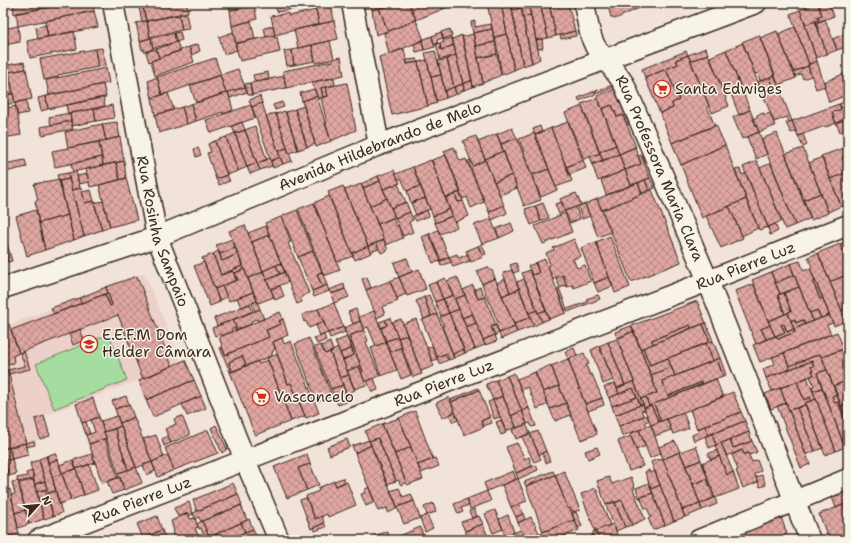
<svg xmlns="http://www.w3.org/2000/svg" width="851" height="543" viewBox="0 0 851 543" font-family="'Shantell Sans',sans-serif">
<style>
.built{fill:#ecd0c9}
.park{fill:#a5dc9f;stroke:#70835e}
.building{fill:url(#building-cross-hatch);stroke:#3b2a1e}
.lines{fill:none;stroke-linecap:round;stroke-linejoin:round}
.street-casing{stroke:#3b2a1e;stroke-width:23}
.street{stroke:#f7f3e8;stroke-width:20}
.labels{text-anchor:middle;stroke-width:3;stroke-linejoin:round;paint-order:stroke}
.poi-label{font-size:15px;fill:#3b2a1e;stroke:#f7f3e8;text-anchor:start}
.street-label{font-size:15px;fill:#3b2a1e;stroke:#f7f3e8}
</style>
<defs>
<pattern id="building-cross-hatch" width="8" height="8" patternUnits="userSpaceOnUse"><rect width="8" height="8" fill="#dfa5a1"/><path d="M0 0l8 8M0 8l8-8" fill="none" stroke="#b68783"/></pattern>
</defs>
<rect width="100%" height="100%" fill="#f2e3da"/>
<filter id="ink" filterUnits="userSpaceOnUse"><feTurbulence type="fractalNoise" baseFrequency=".025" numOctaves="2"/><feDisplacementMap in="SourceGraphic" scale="8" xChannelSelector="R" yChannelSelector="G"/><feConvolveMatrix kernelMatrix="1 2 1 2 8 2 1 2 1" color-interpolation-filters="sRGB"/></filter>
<g filter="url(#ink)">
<!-- built -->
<path class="built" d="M142,274L146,276L181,362L139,380L35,419L40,439L3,449V327Z"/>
<!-- park -->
<path class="park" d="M109,334L127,380L54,409L36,364Z"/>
<!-- building -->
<path class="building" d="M13,3H39L40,9L14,14Z
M39,3H73L40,9Z
M73,3H93L94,11L18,26L16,13Z
M138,3H142L146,21H142Z
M142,3H187L188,12L146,21Z
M228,3H237L238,9L230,10Z
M275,3H293L294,9L277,12Z
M293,3H325L318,6L317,3L294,9Z
M325,3H331L334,21L319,24L315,6Z
M371,3H402L372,10Z
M402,3H409L416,20L388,31L379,8Z
M409,3H439L443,9L416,20Z
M439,3H449L451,6L443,9Z
M468,3H479L480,5L469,9Z
M487,3H501L507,34L494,37Z
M501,3H511L523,66L514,70Z
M511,3H521V8L512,10Z
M528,3H540L548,38L536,40Z
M540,3H549L556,36L548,38Z
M549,3H568L575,31L556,36Z
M607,3H648V4L615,19L611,17Z
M818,3L822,15L817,17L819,20L806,24L800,10Z
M822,3H829L834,16L816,23L815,21L819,20L817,17L822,15L818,5Z
M254,6L257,19L232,26L230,10Z
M379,8L388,31L376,35L372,10Z
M521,8L532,63L523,66L512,10Z
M529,8L531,15L523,17L522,9Z
M316,10L319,24L275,35L271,16L288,13L289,16Z
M800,10L805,24V25L817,61L809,64L790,14Z
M94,11L98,27L48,37L45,21Z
M186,13L189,29L182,30L179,15Z
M179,15L182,30L150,37L147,21Z
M531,15L540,59L532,63L523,17Z
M825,19L837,50L827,54L816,23Z
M416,20L424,40L389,54L384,33Z
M147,21L150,38L140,41L136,23Z
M251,21L255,39L236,43L232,26Z
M334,21L338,39L298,48L294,30Z
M475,21V27L491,24L492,29L473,33L471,22Z
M815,21L827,54L816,58L805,25Z
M46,25L48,37L38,39L36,27Z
M18,26L20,42L5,45L3,29Z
M273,26L275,35L266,37L264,28Z
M795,27L809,64L808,65V66L793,72L778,34Z
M450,29L452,36L443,39L441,32Z
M492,29L495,42L476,46L473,33Z
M74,31L77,49L30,58L27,41Z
M575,31L576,36L561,39L560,35Z
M777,31L796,78L778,85L760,38Z
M180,32L182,40L176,42L174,33Z
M233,32L237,50L224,54L219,37Z
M441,32L443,38L437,40L438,44L434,45L432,36Z
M848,32V46L837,50L833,39Z
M174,33L176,42L153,48L151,38Z
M473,34L483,83L473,87L462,37Z
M507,34L514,70L502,75L495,37Z
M273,35L274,38L277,37L280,52L240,61L235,44Z
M462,35L472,80L463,84L452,39Z
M759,35L775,75L760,81L758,73L755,74L742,42Z
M432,36L435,47L424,50L422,40Z
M151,38L153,49L144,52V49L142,50L140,41Z
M452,38L454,45L441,50L440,43L444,42L443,40Z
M542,39L543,48L538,49L536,40Z
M422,40L424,50L416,52L414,44Z
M330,41L334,59L315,63L312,45Z
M177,42L180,51L159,58L156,49Z
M495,42L497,54L478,58L476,46Z
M440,43L441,50L454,45L456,55L440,60L436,44Z
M743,43L759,85L742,91L726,50Z
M198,44L200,51L192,55L189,47Z
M312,45L315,61L294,65L292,50Z
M189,47L194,62L155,76L151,61Z
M102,48L106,65L98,67L95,49Z
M706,48L708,54L691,61L688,55Z
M95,49L98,67L58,75V77L44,80L40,59Z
M156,49L159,58L149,62L146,52Z
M404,49L407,64L418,62L428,106L392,115L379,57Z
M292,50L294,65L287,66L284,51Z
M726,50L750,110L739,115L731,94L725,96L710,57Z
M435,51L441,75L431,77L425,53Z
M686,51L688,55L676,60L678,64L645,78L642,69Z
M497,54L501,75L483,83L478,58Z
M708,54L729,106L712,113L691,61Z
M456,55L463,84L454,87L447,59Z
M688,55L709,106L707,107L715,126L672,143L660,113L673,108L672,103L679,100L666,69L678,64L676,60Z
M341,57L344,75L286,88L283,71L333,61V59Z
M215,58L221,75L162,95L157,77Z
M417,59L418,62L407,64V60Z
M447,59L454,87L445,91L438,61Z
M427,60L437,103L428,106L418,62Z
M817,61L825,86L816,89L808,65Z
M24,62L26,69L9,72L8,65Z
M6,65L9,84L3,85V66Z
M808,66L811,76L803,79L801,74L795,76L793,72Z
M106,68L109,83L49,95L46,80Z
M26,69L32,99L15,103L9,72Z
M238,69L245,87L226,93L220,75Z
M666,69L679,100L672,103L673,108L660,113L645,78Z
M268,72L269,80L255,82L253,75Z
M848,72V98L847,95L829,102L824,86H825L824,82Z
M220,75L226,93L196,103L190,85Z
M441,75L446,98L436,101L431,77Z
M775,75L779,88L775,90L770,77Z
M284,76L286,88L252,95L250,83Z
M157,77L162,95L152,98L148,81Z
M770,77L775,90L779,88L792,121L789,122L787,117L774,122L758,82Z
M334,78L335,85L321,88L323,97L318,99L312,82Z
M472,80L473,87L464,90L463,84Z
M11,83L13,93L4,94L3,85Z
M250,83L252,95H248L245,84Z
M347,83L356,130L331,141L325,124L327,123L321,98L328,96L326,87Z
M103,84L106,97L48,109L46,96Z
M463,84L464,90L456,94L454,87Z
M613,85L614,87L596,94L595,91Z
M245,87L247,92L230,98L228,92Z
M326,87L328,96L323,97L321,88Z
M454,87L456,94L446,98L445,91Z
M314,89L317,96L302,101L300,93Z
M615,89L629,124L627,125L623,115L617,117L612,105L602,109L597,96Z
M595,91L596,94L579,101L578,98Z
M228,92L233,110L223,114V112L196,121L191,104Z
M168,93L174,110L155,115L152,98Z
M13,94L15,103L4,105L3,96Z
M46,96L48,109L41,111L38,98Z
M260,96L262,103L252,107L249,100Z
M317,96L331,141L316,147L302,101Z
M103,97L105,106L68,114L66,105Z
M598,98L616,145L599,152L581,104Z
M26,100L28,113L17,115L15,103Z
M848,100V118L836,123L832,113L841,109L839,104Z
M282,102L284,107L275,110L273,105Z
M262,103L280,157L271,161L252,107Z
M7,104V108L16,106L21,135L3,138V105Z
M191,104L196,121L187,124L182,107Z
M839,104L841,109L832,113L836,123L826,127L825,126L798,136L792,121Z
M112,105L114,118L96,121L94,109Z
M251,105L255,118L211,133L206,120Z
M612,105L617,117L623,115L636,147L619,154L602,109Z
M304,106L315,144L307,147L295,109Z
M582,106L600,153L584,159L565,113Z
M182,107L187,124L159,133L155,115Z
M94,109L96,121L72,126L70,113Z
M295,109L307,147L298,150L286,112Z
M750,110L759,132L742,139L733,117Z
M285,111L298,150L289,153L276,114Z
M70,113L71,121L51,125L49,117Z
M276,113L287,148L278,151L266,116Z
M764,113L765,115L770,113L775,126L759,132L753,119L757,117V115Z
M848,118V128L840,132L836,123Z
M71,121L73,129L42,135L41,127Z
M792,121L796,131L791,133L786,123Z
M117,122L120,137L106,140L102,124Z
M242,122L245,130L235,134L232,126Z
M568,122L583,160L566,167L551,128Z
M102,124L106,140L68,148L65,132Z
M716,125L725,145L681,165L672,143Z
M255,126L267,160L257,163L245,130Z
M540,126L542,132L535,135L533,129Z
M512,128L517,138L501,144L497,134Z
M551,128L572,181L556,187L535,135Z
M245,130L257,163L247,167L235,133Z
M759,132L767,154L756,159L747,137Z
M235,133L247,167L238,171L226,137Z
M534,133L549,169L532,175L519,139Z
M777,133L811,218L795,225L761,139Z
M497,134L503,151L485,159L478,142Z
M803,134L807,145L803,147L798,136Z
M476,136L485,160L473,166L463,141Z
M120,137L124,161L103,165L99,142Z
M226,137L238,171L227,175L215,141Z
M517,138L541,200L524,206L501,144Z
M215,141L227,175L216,179L207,153L211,152L208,144Z
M99,142L102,157L55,167L52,151Z
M616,145L619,154L603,161L599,152Z
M725,145L746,199L702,218L681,165Z
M454,147L460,161L466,159L484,202L471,208L467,197L463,199L444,151Z
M635,147L641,164L625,170L619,154Z
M198,148L201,155L196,157L194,149Z
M287,148L292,161L283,164L278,151Z
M803,148L821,193L803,200L785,154Z
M844,148L847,155L842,157L848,172L830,179L821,156Z
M503,151L512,175L494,182L485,159Z
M600,153L603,161L593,164L590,157Z
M619,154L625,170L598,181L592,164Z
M446,155L461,192L445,198L432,160Z
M641,155L650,178L631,185L625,170L641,164L638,156Z
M102,157L103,165L73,172L71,164Z
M280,157L283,164L273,168L271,161Z
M822,157L841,206L828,212L809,163Z
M270,158L272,166L260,170L257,163Z
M25,160L27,167L5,172L4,164Z
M431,160L450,209L433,216L413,167Z
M470,160L473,166L485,160L504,205L489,212L468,161Z
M583,160L586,168L569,175L566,167Z
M124,161L126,178L120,180L116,163Z
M757,161L782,221L768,227L743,167Z
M116,163L120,180L90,187L86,169Z
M257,163L260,170L250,174L247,167Z
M771,163L795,225L785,229L760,168Z
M413,167L420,186L407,191L401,178L398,180L396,174Z
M549,169L557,190L541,197L532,175Z
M740,169L742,175L746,173L768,227L759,230L735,170Z
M394,170L400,183L383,189L378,176Z
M625,170L631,185L606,195L601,180Z
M76,171L80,188L72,190L68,173Z
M848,172V204L841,206L830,179Z
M68,173L69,179L59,181L57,175Z
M87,174L89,182L79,184L77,176Z
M227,175L230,181L219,185L216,179Z
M512,175L517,188L500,195L494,182Z
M378,176L380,181L363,188L361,184Z
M126,178L137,220L110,227L99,185Z
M650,178L655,188L649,190L645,180Z
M59,179L68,215L39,223L35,201L38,200L34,184Z
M69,179L84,236L74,240L59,181Z
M645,180L649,190L642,193L638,183Z
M380,181L387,198L370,206L363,188Z
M638,183L642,194L602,210L597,199Z
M361,184L384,240L368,246L345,190Z
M398,184L406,202L391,208L383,189Z
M343,186L368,246L352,253L328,192Z
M420,186L425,198L411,203L407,191Z
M81,188L85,203L94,201L102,230L84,236L72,190Z
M91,190L94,201L85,203L82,192Z
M652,190L681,262L631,282L602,210Z
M459,192L463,201L458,202L455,194Z
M576,193L581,205L565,211L560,199Z
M821,193L828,213L811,220L803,200Z
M455,194L458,202L463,201L469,216L455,222L445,198Z
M329,196L353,256L337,262L314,203Z
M387,198L395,217L378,224L370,206Z
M425,198L430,209L416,215L411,203Z
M597,199L611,232L598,237L585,204Z
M746,199L758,228L742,236L729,206Z
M103,201L110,227L102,230L94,203Z
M406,202L410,212L395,218L391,208Z
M562,202L565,211L559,214L555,204Z
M314,203L340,270L324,276L298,209Z
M543,203L549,218L541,221L535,206Z
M585,204L590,216L582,219L578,206Z
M504,205L507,213L492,220L489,212Z
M535,206L541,221L531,225L525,209Z
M729,206L743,238L721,248L706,216Z
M576,207L580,219L570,223L565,211Z
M450,209L452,216L435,223L433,216Z
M36,210L45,250L27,256L16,216Z
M297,210L313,251L298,257L282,216Z
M427,210L429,216L416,221L413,216Z
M410,212L413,220L409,222L413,232L403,236L395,218Z
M565,213L572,232L543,244L535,226Z
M68,215L74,240L45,250L39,223Z
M452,216L457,227L440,234L435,223Z
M281,217L291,242L288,243L309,293L301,297L302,302L297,304L265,223Z
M393,218L396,226L398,225L403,238L386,245L378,224Z
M491,219L499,238L482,244L474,225Z
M511,223L514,231L499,238L496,229Z
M775,224L778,231L770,235L768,227Z
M245,225L263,272L248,278L229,231Z
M266,226L269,235L252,242L248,233Z
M438,230L449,257L441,261L429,234Z
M429,234L441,261L433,263L422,237Z
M269,235L281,263L263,271L252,242Z
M610,236L630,287L615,293L596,242Z
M3,237H5L12,261L8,262L3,247Z
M232,239L235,248L220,254L216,245Z
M574,239L581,256L573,259L577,268L585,265L591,281L574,288L573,285L567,287L563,275L553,279L547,266L550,265L546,253L554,250L553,248Z
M384,240L388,250L381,253L376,243Z
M848,241V265L840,244Z
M596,242L609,277L594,283L581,248Z
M376,243L379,249L370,252L368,246Z
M482,244L486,254L482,255L478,246Z
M840,244L848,265V274L830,282L818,253Z
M368,246L371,253L355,260L352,253Z
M478,246L483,257L471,262L466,251Z
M235,248L238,254L222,261L220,254Z
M218,251L222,261L238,254L242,266L221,275L213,254Z
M313,251L322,272L317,274L322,287L312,291L298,257Z
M818,253L846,321L834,326L810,268L812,267L808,257Z
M213,254L221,275L233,271L236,280L215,289L202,258Z
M457,254L459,258L468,254L470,261L453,267L449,257Z
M449,257L451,262L441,266L439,261Z
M407,258L412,272L399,277L394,263Z
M545,259L566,313L549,319L532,275L539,273L535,263Z
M800,261L804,271L810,268L815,281L813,282L820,299L823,298L829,315L821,318L817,310L810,313L790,264Z
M204,262L220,302L210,306L194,266Z
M281,263L285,272L280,274L276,265Z
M516,263L519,271L513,273L510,265Z
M536,263L539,273L532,275L528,266Z
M790,264L794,275L775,283L771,272Z
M276,265L280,274L267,280L263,271Z
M242,266L244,269L235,273L238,280H236L233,271L221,275Z
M488,267L490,270H492L495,278L482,284L477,271Z
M244,269L253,292L229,301L222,286L238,280L235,273Z
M419,269L426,289L407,296L399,277Z
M512,270L519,289L510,292L503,273Z
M530,270L546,310L538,313L522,273Z
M263,272L274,297L258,303L248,278Z
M285,272L288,282L271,289L267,280Z
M322,272L327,285L322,287L317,274Z
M771,272L780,294L778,295L785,314L768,321L752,280Z
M848,274V308L842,311L830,282Z
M563,275L567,285L560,288L556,278Z
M794,275L799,287L780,294L775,283Z
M137,276L172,366L143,379L118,315L19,353L11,330L105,294L110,306L112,305L106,287Z
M367,277L371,288L366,290L362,279Z
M399,277L406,294L397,298L390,281Z
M457,277L465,295L455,299L447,281Z
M609,277L613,286L598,292L594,283Z
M445,278L453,295L443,299L436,282Z
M495,278L515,327L499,333L496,325L498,323L482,284Z
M505,279L510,292L502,296L497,283Z
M524,279L537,310L529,313L517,282Z
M390,281L398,301L382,307L385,314L377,318L366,290Z
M815,281L823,298L820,299L813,282Z
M436,282L443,299L435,302L428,285Z
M344,284L345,289L331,294L329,290Z
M754,284L770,325L761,329L766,339L756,344L735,291Z
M327,285L329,291L314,297L312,291Z
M473,285L478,299L485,297L496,325L491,327L495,335L483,340L463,290Z
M222,286L227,297L219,301L215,289Z
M280,286L284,296L275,300L271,289Z
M106,287L108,293L82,303L79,298Z
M480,287L485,297L478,299L474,290Z
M799,287L813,321L805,324L803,320L796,323L795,319L791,321L788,312L791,311L784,293Z
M559,288L567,309L565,311L557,289Z
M345,289L349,297L334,303L331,294Z
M519,289L530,317L514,324L502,296Z
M253,292L257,301L241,307L237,298Z
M108,293L112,305L110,306L105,294Z
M784,293L791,311L785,314L778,295Z
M429,295L437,314L431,316L424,297Z
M453,295L459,309L449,313L443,299Z
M465,295L472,314L462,318L455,299Z
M598,295L600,299L568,312L567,309L587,302L586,299Z
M424,297L431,316L424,319L416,301Z
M79,298L82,303L54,314L51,308Z
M443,299L449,313L441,316L435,302Z
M257,301L260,309L255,311L252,303Z
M697,301L706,323L691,328L690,325L652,340L653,344L640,349L631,326Z
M334,303L343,327L328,333L318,309Z
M250,304L253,311L217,326L214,318Z
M260,309L264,319L258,321L257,319L251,321L252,324L237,330L233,320Z
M318,309L324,322L309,328L306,321L304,322L302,315Z
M356,309L360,321L353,324L348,312Z
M459,309L475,349L465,353L449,313Z
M537,310L542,322L534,326L529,313Z
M546,310L549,319L542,322L538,313Z
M817,310L821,318L813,321L810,313Z
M374,311L386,342L376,346L368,327L363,329L359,317Z
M280,312L283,319L279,321L281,324L266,330L269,337L225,355L219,337Z
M449,313L464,349L453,354L442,326H444L440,317Z
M788,313L794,329L787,332L784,324L781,325L785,332L775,336L768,321Z
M437,314L454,358L449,360L447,353L437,357L422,320Z
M472,314L476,323L466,327L462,318Z
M829,315L833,323L827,325L831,334L760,362L753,345L776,336L778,339L795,332L794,329Z
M530,317L534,326L517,332L514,324Z
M390,318L398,337L386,341L381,328L387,325L385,320Z
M283,319L288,335L273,342L275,347L271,356L244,367L243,366L246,364L242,356L229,362L232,372H230L220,348L222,347L225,355L269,337L266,330L281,324L279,321Z
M401,319L407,335L398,338L392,322Z
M416,319L434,366L421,371L403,324Z
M795,319L796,323L803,320L805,324L794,329L791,321Z
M233,320L237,330H235V328L231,330L232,332L221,336L220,334L215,336L212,328Z
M385,320L387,325L381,328L379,322Z
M360,321L364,330L347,337L344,328Z
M324,322L328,333L320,336L316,325Z
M476,323L485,345L475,349L466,327Z
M706,323L713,341L710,342L703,324Z
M9,324L19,353L13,356L14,363L3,365V327Z
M703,324L710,342L650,365L643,348Z
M784,324L787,332L794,329L795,332L778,339L776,336L785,332L781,325Z
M496,325L499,333L495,335L491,327Z
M690,325L691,328L653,344L652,340Z
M770,325L775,336L766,339L761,329Z
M631,326L634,331L617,338L615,332Z
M343,327L345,332L330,338L328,333Z
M515,327L517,332L501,339L499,333Z
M80,329L84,340L73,345L69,334Z
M364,330L368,341L366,342L376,367L380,376L365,382L361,372L363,371L349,336Z
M634,331L657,393L641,399L617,339Z
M837,332L844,349L822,357L820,354L789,366L784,353Z
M324,335L326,340L317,344L314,338Z
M407,335L422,374L413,377L398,338Z
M495,335L497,341L485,345L483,340Z
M349,336L363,371L361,372L359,366L347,371L343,360L354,355L347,337Z
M347,337L352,348L340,353L335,342Z
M398,337L402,347L390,352L386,341Z
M282,338L284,344L291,341L319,413L306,418L291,383L288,384L273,342Z
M309,338L332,396L317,402L295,344Z
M617,339L634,381L625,385L608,342Z
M713,341L720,358L713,361L706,343Z
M330,342L333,351L325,354L321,346Z
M386,342L397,370L381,376L371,348Z
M608,342L625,385L617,388L599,346Z
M706,343L713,361L675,376L668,358Z
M321,345L325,354L330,352L343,385L331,389L314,347Z
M432,346L437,359L432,361L427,348Z
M599,346L613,380L603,384L591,350Z
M338,348L349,375L340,378L330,352Z
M352,348L354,355L343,360L340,353Z
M401,348L411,375L401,379L390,352Z
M574,348L577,356L568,359L565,352Z
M643,348L650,365L647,366L640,349Z
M845,348L848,355V380L833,386L822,357Z
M464,349L465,353L454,358L453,354Z
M24,351L30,369L9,374L8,370L25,366L20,353Z
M584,353L589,364L586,365L590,375L592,374L602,398L585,404L568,359Z
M784,353L790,369L766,378L763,369L775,364L772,357Z
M277,354L288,384L291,383L305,416L291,421L267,358Z
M445,354L448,360L439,364L437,357Z
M820,354L827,370L817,373L822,388L813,391L811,387L814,386L810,376L814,375L811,367L814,366L812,361L790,369L789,366Z
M242,356L246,364L243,366L244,367L232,372L229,362Z
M668,358L671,367L651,375L647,366Z
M720,358L726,375L723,376L717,359Z
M568,359L597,434L581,440L551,366Z
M717,359L723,376L702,384V382L668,396L662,381Z
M185,360L194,380L146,400L139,380Z
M268,360L291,421L255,435L230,372L258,361L259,364Z
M812,361L814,366L811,367L814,375L772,391L766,378Z
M551,365L559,386L543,392L535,372Z
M359,366L366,385L354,389L347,371Z
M671,367L675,376L662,381L668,396L702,382V384L654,404L661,421L659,422L651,405L649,406L646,397L657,393L651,375Z
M8,370L26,443L3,449V371Z
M827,370L837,394L832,396L835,403L838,402L848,429V450L846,451L817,373Z
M535,372L548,404L537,409L528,387L521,390L517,379Z
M514,373L529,408L522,411L507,376Z
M349,375L355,390L346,394L340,378Z
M507,376L522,411L511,416L496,380Z
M807,377L816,399L811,401L810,397L804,400L797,382Z
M374,378L378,390L372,392L367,381Z
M716,379L723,397L661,421L654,404Z
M194,380L201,396L153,417L146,400Z
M496,380L503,396L493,400L486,384Z
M848,380V403L841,406L833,386Z
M634,381L643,404L640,405L633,388L619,394L617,388Z
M797,382L804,400L810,397L811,401L805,403V405L789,410L780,388Z
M615,383L619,394L609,398L604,387Z
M343,385L349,401L338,405L331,389Z
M559,386L566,403L550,409L543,392Z
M478,388L479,390L451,402L450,400Z
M633,388L637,397L612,406L609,398Z
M780,388L786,403L771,409L765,394Z
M822,388L845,447L836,451L813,391Z
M479,390L490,417L481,421L484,427L464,435L451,402Z
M733,392L741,412L697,429L690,410Z
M837,394L848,423V429L838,402L835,403L832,396Z
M126,396L129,404L115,409L112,401Z
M201,396L206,408L187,416L182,404Z
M503,396L516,427L506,431L493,400Z
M449,397L455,412L442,418L436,403Z
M637,397L640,405L615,415L612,406Z
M646,397L649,406L644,408L641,399Z
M93,398L99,417L82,423L76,404Z
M602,398L604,405L588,411L585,404Z
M816,399L836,451L825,455L805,403Z
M493,400L500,417L494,419L488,402Z
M566,403L571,415L555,421L550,409Z
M786,403L810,464L801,468L777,406Z
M848,403V423L841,406Z
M129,404L134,417L120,423L115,409Z
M643,404L645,410L641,411L644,416L619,426L615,415Z
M651,405L659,422L651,425L644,408Z
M805,405L823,448L815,451L797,408Z
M529,408L536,426L532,427L530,423L527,424L522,411Z
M797,408L815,451L806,455L789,410Z
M415,411L433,459L418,465L399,418Z
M522,411L527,424L517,428L511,416Z
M455,412L458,420L453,422L449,415Z
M683,412L689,428L673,434L667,419Z
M741,412L745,421L708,435L705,426Z
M647,415L649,420L645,422L647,427L622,436L619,426Z
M44,416L50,436L40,439L35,419Z
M117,416L121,426L104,432L101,421Z
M182,416L190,435L171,443L165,429L176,424L174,419Z
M99,417L106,438L89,444L86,435L95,432L91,420Z
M134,417L152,462L136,468L120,423Z
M490,417L492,423L483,426L481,421Z
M399,418L411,447L395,454L382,424Z
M667,419L671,430L655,436L651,425Z
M501,420L506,433L501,435L496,422Z
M745,421L749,432L716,445L712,434Z
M86,422L90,434L86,435L82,423Z
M382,424L406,482L401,485L398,480L396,481L378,438L369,441L365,431Z
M526,424L530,433L516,439L512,430Z
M216,425L227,449L222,453L211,428Z
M651,425L661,453L650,458L639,430Z
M121,426L136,467L128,470L115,429Z
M705,426L708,435L694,441L692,435L699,432L698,429Z
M115,429L128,470L118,473L104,432Z
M208,430L218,453L174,470L165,448Z
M639,430L646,446L636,450L630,434Z
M538,431L546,451L539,455L530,434Z
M749,432L752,441L733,448L730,440Z
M530,434L541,459L534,462L522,437Z
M712,434L716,445L709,448L705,436Z
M156,435L164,457L152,462L143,439Z
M168,436L171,443L164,446L162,439Z
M631,436L643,466L629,471L618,441Z
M378,438L396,481L387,484L369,441Z
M105,439L118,478L102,483L89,444Z
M347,439L350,447L330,455L327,447Z
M369,440L371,445L355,453L352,446Z
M730,440L733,448L752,441L757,452L749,455L748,453L744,454L742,450L727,456L721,443Z
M34,441L35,445L26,447L25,443Z
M675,441L680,452L663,459L659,447Z
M25,443L28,455L12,459L9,447Z
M517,443L525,459L529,457L532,466L516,473L506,447Z
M721,443L733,472L727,475L715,446Z
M371,445L398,508L388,513L387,508L378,511L355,453Z
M696,446L701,460L686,466L680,452Z
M9,447L12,459L3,461V449Z
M411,447L423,479L407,485L395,454Z
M597,447L600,454L588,459L585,451Z
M717,450L719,456L711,460L708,454Z
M742,450L744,454L748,453L752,462L757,460L761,471L754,474L758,482L743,488L736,471L738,470L732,455Z
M546,451L550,461L546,463L542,453Z
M680,452L700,504L682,510L663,459Z
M55,453L58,459L48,463L46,456Z
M92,454L95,463L76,469L73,460Z
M307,454L310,464L298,468L307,490L287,498L274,467Z
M168,455L174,470L158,477L152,462Z
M47,456L56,491L48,493L39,459Z
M719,456L727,475L733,472L739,489L715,498L702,463Z
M435,458L439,466L421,473L418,465Z
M12,459L16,474L9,476L5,461Z
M58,459L62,474L52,477L48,463Z
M658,459L659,460L663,459L685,517L674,521L651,462Z
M39,460L45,481L35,484L30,463Z
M73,460L76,469L62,473L59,465Z
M701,460L708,478L693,484L686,466Z
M3,461H5L9,476L3,477Z
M152,462L155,471L147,475L143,465Z
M89,464L98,490L84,495L76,469Z
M310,464L319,485L307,490L298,468Z
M536,465L538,470L518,479L516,473Z
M136,467L142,483L124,490L118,473Z
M76,469L84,495L71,500L62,473Z
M649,470L650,473L655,471L660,485L651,489L645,472Z
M32,471L34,479L18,482L17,478L27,476L26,473Z
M513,471L516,479L487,491L484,483Z
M553,471L555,475L526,486L524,482Z
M564,471L580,510L573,512V510L571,511L570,508L568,509L555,475Z
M62,474L71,500L59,504L52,477Z
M555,475L568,509L570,508L574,520L543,532L526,486Z
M762,475L766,485L760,487L756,477Z
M120,477L124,490L112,494L107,481Z
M609,477L612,484L631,477L635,488L633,489L645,519L632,525L622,500L606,505L597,481Z
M343,478L345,482L336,486L334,481Z
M518,479L527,501L511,507L502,485Z
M707,479L714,498L700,504L693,484Z
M33,480L44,519L29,524L19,483Z
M18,481L25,510L15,513L11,495L15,494L12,482Z
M45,481L47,489L37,492L35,484Z
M334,481L336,486L347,482L356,505L328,517L327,514L315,519L306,496L319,491L318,488Z
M233,483L238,494L197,511L193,500Z
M649,483L653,493L639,498L636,488Z
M660,485L674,521L665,525L651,489Z
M369,487L375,502L366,506L361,494L365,493L364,490Z
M399,488L403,497L411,494L414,501L397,507L390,491Z
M596,488L610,525L595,531L581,494Z
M10,489L19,534L3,537V491Z
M45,489L53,516L44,519L37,492Z
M56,491L62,513L53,516L48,493Z
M487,491L491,501L470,509L467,499Z
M848,491V503L836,508L832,497Z
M653,493L665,525L653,530L648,518L651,517L647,508L645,509L640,497Z
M238,494L242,505L202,521L201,522L199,517L195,519L193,513Z
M715,497L717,504L702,510L700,504Z
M306,498L315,519L322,516L324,523L311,529L300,500Z
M467,499L469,505L461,508L463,512L458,514L454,504Z
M622,500L632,525L625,527L615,503Z
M414,501L420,518L404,524L397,507Z
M614,501L625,527L616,531L606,505Z
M189,502L193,514L189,516L188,513L178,517L174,508Z
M433,503L436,512L427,515L424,507Z
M848,503V540H829L819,514Z
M519,504L523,514L516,517L511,507Z
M700,504L702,510L685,517L682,510Z
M241,505L247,520L209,537L202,521Z
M474,509L477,516L472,518L469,511Z
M25,510L29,524L18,528L15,513Z
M495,510L503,529L493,533L485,514Z
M576,512L582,526L578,528L572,513Z
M188,513L190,519L195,518L198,527L195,528L200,540H175L172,532L174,531L171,521Z
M523,514L525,519L518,523L516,517Z
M427,515L433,528L425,532L420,518Z
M508,515L514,532L505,536L499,519Z
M157,516L162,530L143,538L137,524Z
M479,516L483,524L465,531L461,522Z
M531,517L533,522H534L542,540H525L518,523Z
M781,517L787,534L772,540H739L737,535Z
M249,519L253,529L245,532L241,523Z
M574,520L579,530L554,540H543L540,533Z
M202,521L209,537L205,539L201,528L199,529L197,524Z
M241,523L245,532L226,540H219L216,534Z
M324,523L326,527L315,531L313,528Z
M483,524L489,540H469L465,531Z
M613,524L617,534L600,540L595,531Z
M420,527L425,540H394L393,539Z
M595,528V531L600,540H590Z
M253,529L257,537L250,540H241L238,535Z
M162,530L166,540H143V538Z
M521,530L525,540H509L507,535Z
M387,531L390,540H373L372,537Z
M216,534L219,540H206V538Z"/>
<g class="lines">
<defs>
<g id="street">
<path id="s1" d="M113,3L157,237L245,460L279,540"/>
<path d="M352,3L379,145"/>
<path id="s2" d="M584,3C587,17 588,33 595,46C604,59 615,70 624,84L708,281L810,540"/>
<path id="s3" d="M3,288L157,237L379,145L606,59L756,3"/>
<path id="s4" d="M38,540L708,281L848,225"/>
<path d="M699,540L848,479"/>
</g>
</defs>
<!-- street casing -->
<use href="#street" class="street-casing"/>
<!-- street -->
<use href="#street" class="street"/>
</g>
</g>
<!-- icons -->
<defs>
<symbol id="supermarket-ring" viewBox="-11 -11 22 22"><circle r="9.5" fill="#f7f3e8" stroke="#c8321e" stroke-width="1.5"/><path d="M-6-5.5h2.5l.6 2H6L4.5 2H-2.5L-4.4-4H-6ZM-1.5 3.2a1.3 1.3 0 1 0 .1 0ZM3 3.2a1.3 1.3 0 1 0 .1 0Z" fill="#c8321e"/></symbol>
<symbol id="school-ring" viewBox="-11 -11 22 22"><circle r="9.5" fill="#f7f3e8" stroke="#c8321e" stroke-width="1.5"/><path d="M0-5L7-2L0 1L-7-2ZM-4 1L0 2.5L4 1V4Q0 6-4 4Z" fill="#c8321e"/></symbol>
</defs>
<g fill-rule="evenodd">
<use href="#supermarket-ring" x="652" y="79" width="20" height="20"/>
<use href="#school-ring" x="79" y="334" width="20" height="20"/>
<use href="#supermarket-ring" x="251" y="387" width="20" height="20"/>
</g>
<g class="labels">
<!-- poi labels -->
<g class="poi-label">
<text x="675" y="94">Santa Edwiges</text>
<text x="102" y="340">E.E.F.M Dom<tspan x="102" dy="17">Helder Câmara</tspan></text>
<text x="274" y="402">Vasconcelo</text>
</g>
<!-- street labels -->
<g class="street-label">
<text dy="5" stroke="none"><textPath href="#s3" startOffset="403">Avenida Hildebrando de Melo</textPath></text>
<text dy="5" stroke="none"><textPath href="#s2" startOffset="184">Rua Professora Maria Clara</textPath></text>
<text dy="5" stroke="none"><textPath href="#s1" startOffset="234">Rua Rosinha Sampaio</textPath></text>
<text dy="5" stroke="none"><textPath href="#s4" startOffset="759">Rua Pierre Luz</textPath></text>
<text dy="5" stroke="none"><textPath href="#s4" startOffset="435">Rua Pierre Luz</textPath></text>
<text dy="5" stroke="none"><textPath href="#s4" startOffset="111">Rua Pierre Luz</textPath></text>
</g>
</g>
<!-- margin -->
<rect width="851" height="543" fill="none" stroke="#f7f3e8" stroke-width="16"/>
<rect x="8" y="8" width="835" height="527" fill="none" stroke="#3b2a1e" stroke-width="1.5" filter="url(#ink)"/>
<!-- north arrow -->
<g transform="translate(38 505) rotate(63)" stroke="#f7f3e8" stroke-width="3" paint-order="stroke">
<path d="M0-3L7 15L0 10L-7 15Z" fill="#3b2a1e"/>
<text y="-6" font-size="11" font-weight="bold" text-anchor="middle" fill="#3b2a1e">N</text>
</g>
</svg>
